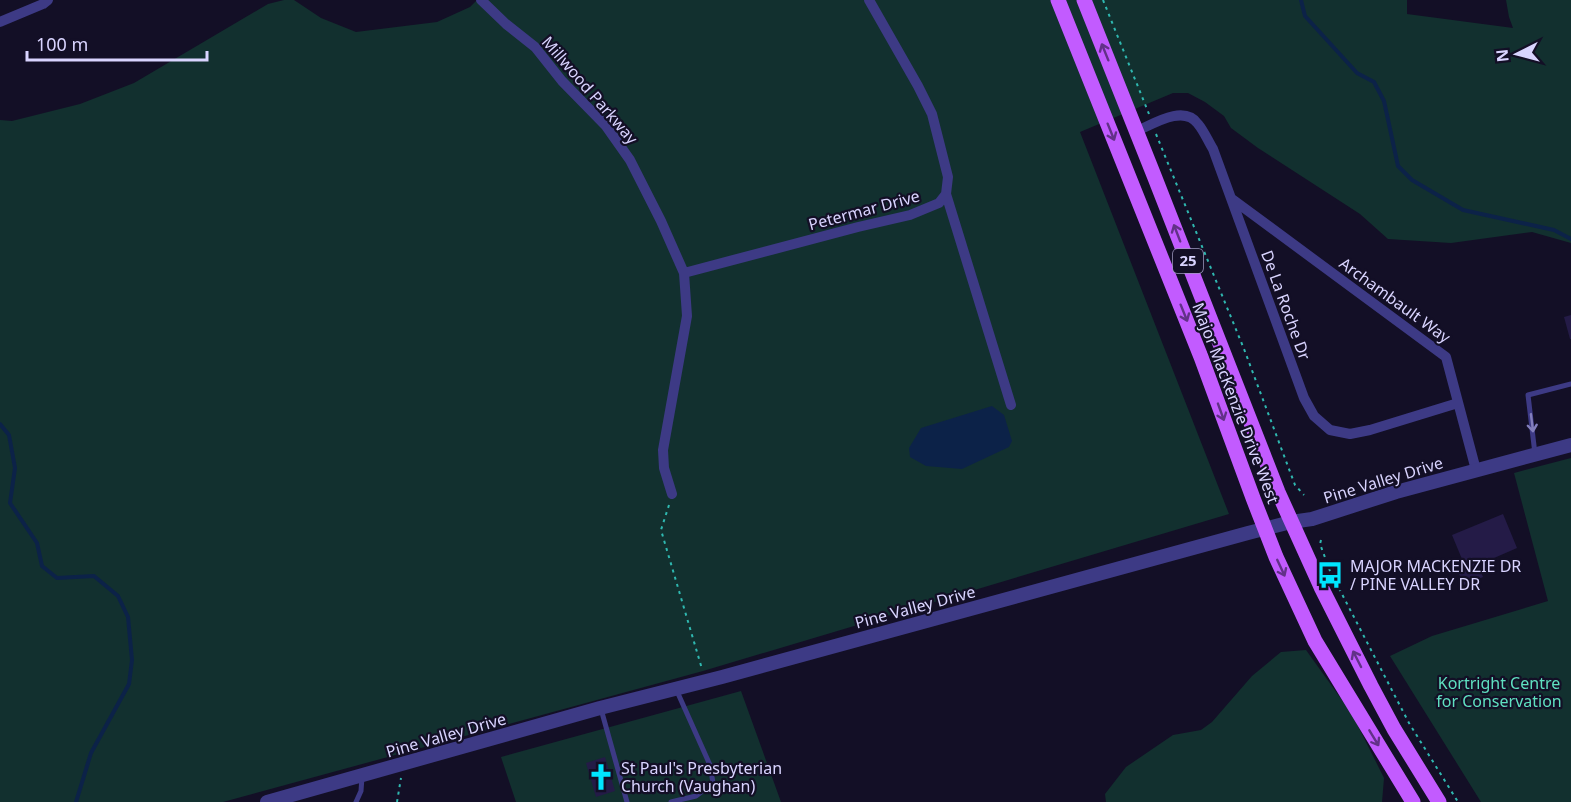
<svg xmlns="http://www.w3.org/2000/svg" width="1571" height="802" viewBox="0 0 1571 802" font-family="'Noto Sans',sans-serif">
<style>
.green{fill:#12302f}
.water{fill:#0c2248}
.lines{fill:none;stroke-linecap:round;stroke-linejoin:round}
.stream{stroke:#0c2248;stroke-width:4}
.building{fill:#241b47}
.path{stroke:#2fb8b0;stroke-width:2;stroke-dasharray:3 4.5;stroke-linecap:butt}
.service{stroke:#3d3a85;stroke-width:5}
.minor{stroke:#3d3a85;stroke-width:10}
.tertiary{stroke:#3d3a85;stroke-width:14}
.primary{stroke:#c25bff;stroke-width:15}
.oneway{stroke:#623188}
.oneway2{stroke:#837fbc}
.labels{text-anchor:middle;stroke-width:4.5;stroke-linejoin:round;paint-order:stroke}
.shield{fill:#130f26;stroke:#9e99be;stroke-width:1.5}
.shield-label{font-size:15px;font-weight:bold;fill:#d9d4ff}
.street-label{font-size:16px;fill:#d9d4ff;stroke:#130f26}
.poi-label{font-size:16px;fill:#d9d4ff;stroke:#130f26;text-anchor:start}
.park-label{font-size:16px;fill:#5fe0c0;stroke:#130f26}
</style>
<rect width="100%" height="100%" fill="#130f26"/>
<!-- green -->
<path class="green" d="M284,0H294L321,18L356,32L437,22L470,7L477,0H1407V14L1513,28L1509,17L1506,0H1571V243L1532,232L1451,243L1388,239L1360,214L1258,148L1231,128L1224,116L1205,102L1188,93H1173L1080,132L1229,514L703,671L223,802H0V120L12,121L80,104L134,83L268,4Z
M1571,458V802H1481L1390,656L1432,636L1548,601L1514,473Z
M1306,650L1352,714L1384,778L1382,802H1106L1105,794L1126,767L1173,735L1201,730L1212,722L1252,676L1281,652Z
M741,691L781,802H516L501,757Z"/>
<!-- water -->
<path class="water" d="M992,406L1004,415L1012,441L1009,447L962,469L926,466L910,457L909,448L921,428Z"/>
<g class="lines">
<!-- stream -->
<path class="stream" d="M1301,0L1305,16L1357,73L1374,82L1384,101L1398,166L1412,180L1463,210L1554,230L1571,239
M0,424L9,435L15,468L10,503L37,543L42,566L57,578L94,576L118,596L128,617L132,660L129,684L91,753L76,802"/>
</g>
<!-- building -->
<path class="building" d="M1571,315V339H1570L1564,317Z
M1503,514L1517,548L1478,565L1483,577L1464,585L1456,567L1464,564L1452,535Z
M605,757L615,791L596,797L586,763Z"/>
<g class="lines">
<!-- path -->
<path class="path" d="M1103,0L1149,114
M1156,134L1244,349L1295,485L1304,495
M669,505L661,530L702,669
M1321,540L1320,544L1330,571L1409,723L1458,802
M397,802L401,778"/>
<!-- service -->
<path class="service" d="M1535,454L1528,395L1571,384
M601,709L627,802
M356,802L361,791L362,777
M671,802L696,796L713,783L710,765L676,689"/>
<!-- minor -->
<path class="minor" d="M481,0L506,24L535,47L562,81L606,126L630,160L661,221L684,273L687,316L663,450L664,468L672,494
M0,22L43,4L48,0
M1137,131C1153,124 1184,104 1198,124C1204,131 1208,141 1213,149L1304,398L1314,416L1330,430L1350,434L1370,430L1458,403
M946,194L1011,405
M1232,199L1446,357L1476,470
M684,273L858,227L910,215L939,203L946,194L948,177L932,114L918,86L869,0"/>
<!-- tertiary -->
<path class="tertiary" d="M267,802L600,708L722,677L1248,533L1291,522L1312,519L1396,492L1571,445"/>
<!-- primary -->
<path class="primary" d="M1058,0L1201,357L1253,498L1276,557L1315,641L1413,802
M1084,0L1155,178L1278,492L1321,587L1371,686L1394,729L1439,802"/>
</g>
<!-- one-way arrows -->
<defs><path id="oneway-shaft" d="M-6 0H5M1.5-3L5.5 0L1.5 3" fill="none" stroke-width="1.6" stroke-linecap="round" stroke-linejoin="round" transform="scale(1.5)"/></defs>
<g class="oneway">
<use href="#oneway-shaft" transform="translate(1105 52) rotate(-112)"/>
<use href="#oneway-shaft" transform="translate(1111 132) rotate(68)"/>
<use href="#oneway-shaft" transform="translate(1177 233) rotate(-111)"/>
<use href="#oneway-shaft" transform="translate(1184 313) rotate(68)"/>
<use href="#oneway-shaft" transform="translate(1221 412) rotate(70)"/>
<use href="#oneway-shaft" transform="translate(1281 568) rotate(65)"/>
<use href="#oneway-shaft" transform="translate(1357 659) rotate(-117)"/>
<use href="#oneway-shaft" transform="translate(1374 738) rotate(59)"/>
</g>
<use class="oneway2" href="#oneway-shaft" transform="translate(1532 423) rotate(83)"/>
<!-- icons -->
<defs>
<symbol id="bus-bare" viewBox="-9 -9 18 18"><path d="M-5-6H5V4H4V6H2V4H-2V6H-4V4H-5ZM-3.5-4V0h7V-4ZM-3.5 1.2v1.5H-2V1.2ZM2 1.2v1.5H3.5V1.2Z" fill="#00e5ff" stroke="#130f26" stroke-width="2.5" paint-order="stroke"/></symbol>
<symbol id="church-bare" viewBox="-9 -9 18 18"><path d="M-1.2-6h2.4v3.5h3.3v2.4h-3.3V6h-2.4V-.1h-3.3v-2.4h3.3Z" fill="#00e5ff" stroke="#130f26" stroke-width="2.5" paint-order="stroke"/></symbol>
</defs>
<g fill-rule="evenodd">
<use href="#bus-bare" x="1311" y="556" width="38" height="38"/>
<use href="#church-bare" x="582" y="758" width="38" height="38"/>
</g>
<g class="labels">
<!-- shield labels -->
<rect class="shield" x="1173" y="249" width="30" height="24" rx="4.5"/>
<g class="shield-label">
<text x="1188" y="266">25</text>
</g>
<!-- street labels -->
<g class="street-label">
<text transform="translate(590 90) rotate(49)" y="6">Millwood Parkway</text>
<text transform="translate(864 210) rotate(-15)" y="6">Petermar Drive</text>
<text transform="translate(1395 300) rotate(36)" y="6">Archambault Way</text>
<text transform="translate(1286 305) rotate(70)" y="6">De La Roche Dr</text>
<text transform="translate(1236 403) rotate(69)" y="6">Major MacKenzie Drive West</text>
<text transform="translate(1383 480) rotate(-17)" y="6">Pine Valley Drive</text>
<text transform="translate(915 607) rotate(-15)" y="6">Pine Valley Drive</text>
<text transform="translate(446 735) rotate(-16)" y="6">Pine Valley Drive</text>
</g>
<!-- poi labels -->
<g class="poi-label">
<text x="1350" y="572">MAJOR MACKENZIE DR<tspan x="1350" dy="18">/ PINE VALLEY DR</tspan></text>
<text x="621" y="774">St Paul's Presbyterian<tspan x="621" dy="18">Church (Vaughan)</tspan></text>
</g>
<!-- park labels -->
<g class="park-label">
<text x="1499" y="689">Kortright Centre<tspan x="1499" dy="18">for Conservation</tspan></text>
</g>
</g>
<!-- north arrow -->
<g transform="translate(1517 54) rotate(264)" stroke="#130f26" stroke-width="4.5" paint-order="stroke">
<path d="M0-4.5L10 22L0 15L-10 22Z" fill="#d9d4ff"/>
<text y="-9" font-size="16" font-weight="bold" text-anchor="middle" fill="#d9d4ff">N</text>
</g>
<!-- scale -->
<path d="M27 51v9h180v-9" fill="none" stroke="#d9d4ff" stroke-width="3"/>
<text x="36" y="51" font-size="18" fill="#d9d4ff" stroke="#130f26" stroke-width="4.5" paint-order="stroke">100 m</text>
</svg>
